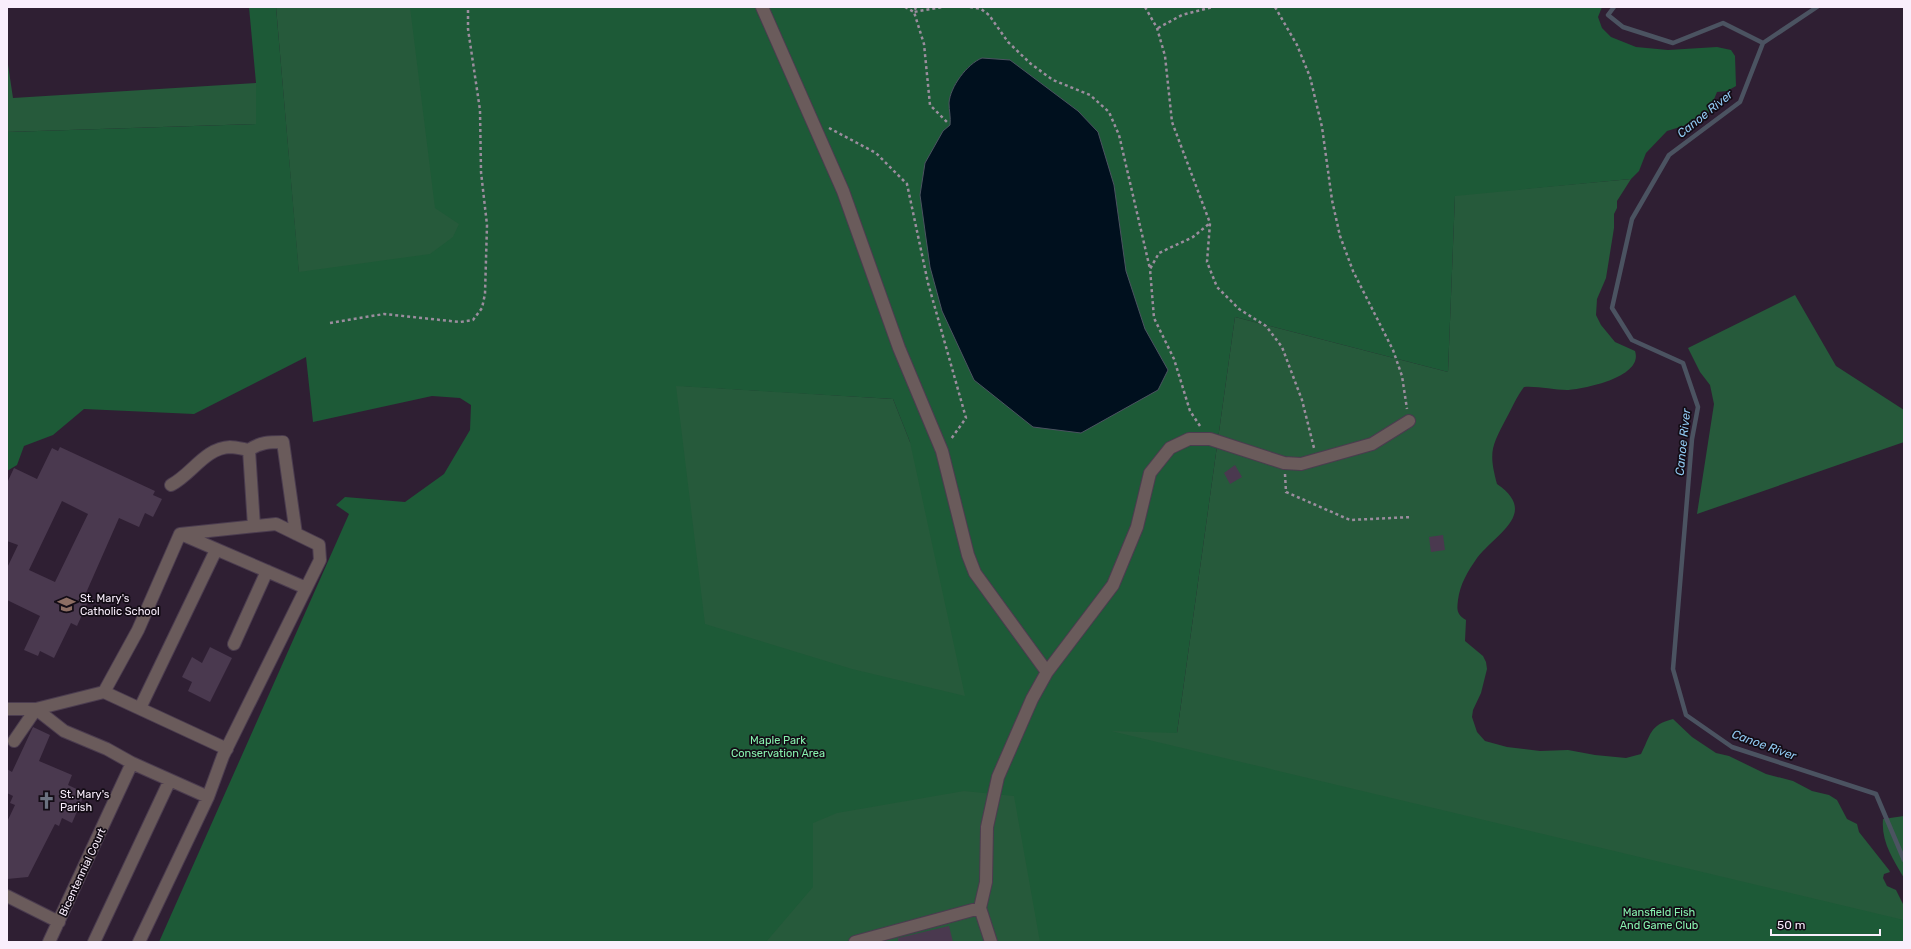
<svg xmlns="http://www.w3.org/2000/svg" width="1911" height="949" viewBox="0 0 1911 949" font-family="Rubik,sans-serif">
<style>
.green{fill:#265a3b}
.forest{fill:#1d5a37;fill-rule:evenodd}
.water{fill:#00101e;stroke:#4b5361}
.lines{fill:none;stroke-linecap:round;stroke-linejoin:round}
.stream{stroke:#4b5361;stroke-width:4.5}
.building{fill:#4a394f;fill-rule:evenodd}
.minor-casing{stroke:#4b3c4f;stroke-width:14}
.path{stroke:#9b8d9e;stroke-width:2.5;stroke-dasharray:3 3;stroke-linecap:butt}
.minor{stroke:#6a5b5b;stroke-width:12}
.labels{text-anchor:middle;stroke-width:3.5;stroke-linejoin:round;paint-order:stroke}
.poi-label{font-size:11px;fill:#f9eefc;stroke:#130c15;text-anchor:start}
.park-label{font-size:11px;fill:#88f2af;stroke:#130c15}
.street-label{font-size:11px;fill:#f9eefc;stroke:#130c15}
.water-label{font-size:12px;font-style:italic;fill:#91caf3;stroke:#130c15}
</style>
<rect width="100%" height="100%" fill="#2f1f33"/>
<!-- green -->
<path class="green" d="M276,7H450L479,206L460,322L306,357Z
M7,58L13,98L256,83L257,124L7,132Z
M1631,179L1617,201V208L1614,214V228L1606,278L1597,299L1596,315L1601,325L1615,342L1635,351C1644,377 1584,389 1567,390C1553,390 1538,386 1524,387C1517,396 1513,406 1507,417C1492,446 1488,451 1497,484C1539,513 1497,533 1477,558C1468,571 1460,584 1458,600C1457,609 1456,614 1466,620L1465,641L1483,656L1486,662L1487,669L1481,693L1473,710L1472,717L1477,732L1485,741L1507,747L1540,751L1568,750L1595,755L1626,758L1641,754C1651,735 1649,725 1673,719L1692,737L1716,753L1729,756L1766,774L1793,781L1812,791L1829,795L1837,800L1847,819L1857,824L1859,832L1889,870L1890,872L1884,874L1883,878L1887,886L1896,890L1904,906V942H630L490,374L893,399L910,442L1177,733L1235,317L1448,372L1455,195Z
M1795,295L1836,366L1904,410V442L1697,514L1714,404L1710,385L1700,372L1688,348Z
M1904,816V878C1893,859 1881,842 1883,819Z"/>
<!-- forest -->
<path class="forest" d="M249,7H276L299,272L430,254L453,237L459,224L435,208L410,7H1602L1598,17L1602,28L1611,37L1636,47L1668,50L1717,47L1731,50L1735,56L1736,86L1727,91L1717,92L1706,119L1667,131L1646,153L1639,171L1631,179L1455,196L1448,372L1235,317L1177,733L1111,731L1904,920V942H1040L1014,796L964,791L837,813L813,823V887L766,942H159L349,514L336,505L345,497L405,502L444,474L470,430L471,405L460,398L432,396L313,422L306,357L194,414L84,409L53,435L24,446L17,465L7,471V132L256,124V83ZM676,386L893,399L910,442L965,696L852,669L705,624Z"/>
<!-- water -->
<path class="water" d="M982,58L1010,60L1078,111L1098,132L1114,185L1126,271L1145,329L1168,370L1158,390L1081,433L1033,427L974,380L942,311L930,267L920,195L925,163L943,131L950,125C951,118 949,110 949,103C950,87 967,64 982,58Z"/>
<g class="lines">
<!-- stream -->
<path class="stream" d="M1614,7L1608,15L1623,27L1673,43L1723,23L1763,43
M1763,43L1740,102L1669,155L1632,219L1612,308L1632,340L1683,363L1698,407L1692,439L1673,669L1686,715L1732,747L1876,794L1904,860
M1763,43L1817,7"/>
</g>
<!-- building -->
<path class="building" d="M60,447L155,491L153,495L162,499L153,517L145,513L139,527L119,518L82,602L87,604L77,626L71,623L54,658L40,651L38,656L24,650L40,616L7,600V568L18,545L7,541V483L14,468L37,479L52,448L58,451ZM62,501L88,514L55,582L29,570Z
M1235,465L1242,477L1230,484L1224,473Z
M1443,535L1445,550L1431,552L1429,537Z
M210,647L232,658L210,702L188,691L192,682L182,677L192,657L202,663Z
M33,727L50,735L39,761L72,775L68,785L85,793L72,823L62,818L59,826L55,824L28,877L7,879V822L15,805L10,803L13,796L7,793V769L12,772Z
M949,926L953,942H898V938Z"/>
<g class="lines">
<defs>
<path id="minor" d="M762,7L843,191L899,348L942,451L968,555L975,573L1047,672
M249,450L254,526
M171,485C192,474 205,448 230,447C236,447 243,449 249,450C260,442 270,442 283,442L296,534
M181,534L306,588
M234,644L267,571
M104,692L138,630L180,534
M140,708L216,550
M7,709H36L104,692L227,749
M14,741L36,709L64,731L107,749L132,763L49,942
M132,763L208,797
M7,896L59,922
M980,908L986,882L987,827L998,777L1032,699L1047,672L1113,585L1137,527L1150,473L1170,448L1189,439H1210L1284,463L1301,464L1372,444L1409,421
M94,942L170,780
M139,942L208,797L223,756L320,560L319,545L276,524L180,534
M855,942L980,908L991,942"/>
</defs>
<!-- minor casing -->
<use href="#minor" class="minor-casing"/>
<!-- path -->
<path class="path" d="M905,7L914,12L924,44L930,105L949,124
M916,7L914,12L942,7
M970,7L981,9L989,15L1008,42L1031,64L1053,80L1090,95L1109,112L1119,135L1150,269
M1145,7L1157,28L1165,56L1172,122L1210,223L1207,262L1217,287L1239,309L1266,326L1282,347L1302,400L1314,448
M1275,7L1297,45L1310,77L1322,127L1332,200L1340,236L1353,271L1393,350L1402,376L1407,409
M1158,28L1182,15L1213,7
M829,128L876,153L907,184L928,283L966,418L951,439
M330,323L384,314L460,322L473,320L482,308L485,294L487,225L481,172L480,110L468,29V7
M1200,426L1190,411L1174,359L1154,318L1150,269L1159,253L1193,237L1210,223
M1285,474L1286,492L1350,520L1412,517"/>
<!-- minor -->
<use href="#minor" class="minor"/>
</g>
<!-- icons -->
<defs>
<symbol id="school-bare" viewBox="-9 -9 18 18"><path d="M0-5L7-2L0 1L-7-2ZM-4 1L0 2.5L4 1V4Q0 6-4 4Z" fill="#8d6e63" stroke="#130c15" stroke-width="2.5" paint-order="stroke"/></symbol>
<symbol id="church-bare" viewBox="-9 -9 18 18"><path d="M-1.2-6h2.4v3.5h3.3v2.4h-3.3V6h-2.4V-.1h-3.3v-2.4h3.3Z" fill="#6b7280" stroke="#130c15" stroke-width="2.5" paint-order="stroke"/></symbol>
</defs>
<g fill-rule="evenodd">
<use href="#school-bare" x="54" y="592" width="25" height="25"/>
<use href="#church-bare" x="34" y="788" width="25" height="25"/>
</g>
<g class="labels">
<!-- poi labels -->
<g class="poi-label">
<text x="80" y="602">St. Mary's<tspan x="80" dy="13">Catholic School</tspan></text>
<text x="60" y="798">St. Mary's<tspan x="60" dy="13">Parish</tspan></text>
</g>
<!-- park labels -->
<g class="park-label">
<text x="778" y="744">Maple Park<tspan x="778" dy="13">Conservation Area</tspan></text>
<text x="1659" y="916">Mansfield Fish<tspan x="1659" dy="13">And Game Club</tspan></text>
</g>
<!-- street labels -->
<g class="street-label">
<text transform="translate(82 872) rotate(-65)" y="4">Bicentennial Court</text>
</g>
<!-- water labels -->
<g class="water-label">
<text transform="translate(1705 114) rotate(-39)" y="4">Canoe River</text>
<text transform="translate(1683 442) rotate(-84)" y="4">Canoe River</text>
<text transform="translate(1764 745) rotate(20)" y="4">Canoe River</text>
</g>
</g>
<!-- border -->
<rect width="1911" height="949" fill="none" stroke="#f9eefc" stroke-width="16"/>
<!-- scale -->
<path d="M1771 929v6h109v-6" fill="none" stroke="#f9eefc" stroke-width="2"/>
<text x="1777" y="929" font-size="12" fill="#f9eefc" stroke="#130c15" stroke-width="3" paint-order="stroke">50 m</text>
</svg>
